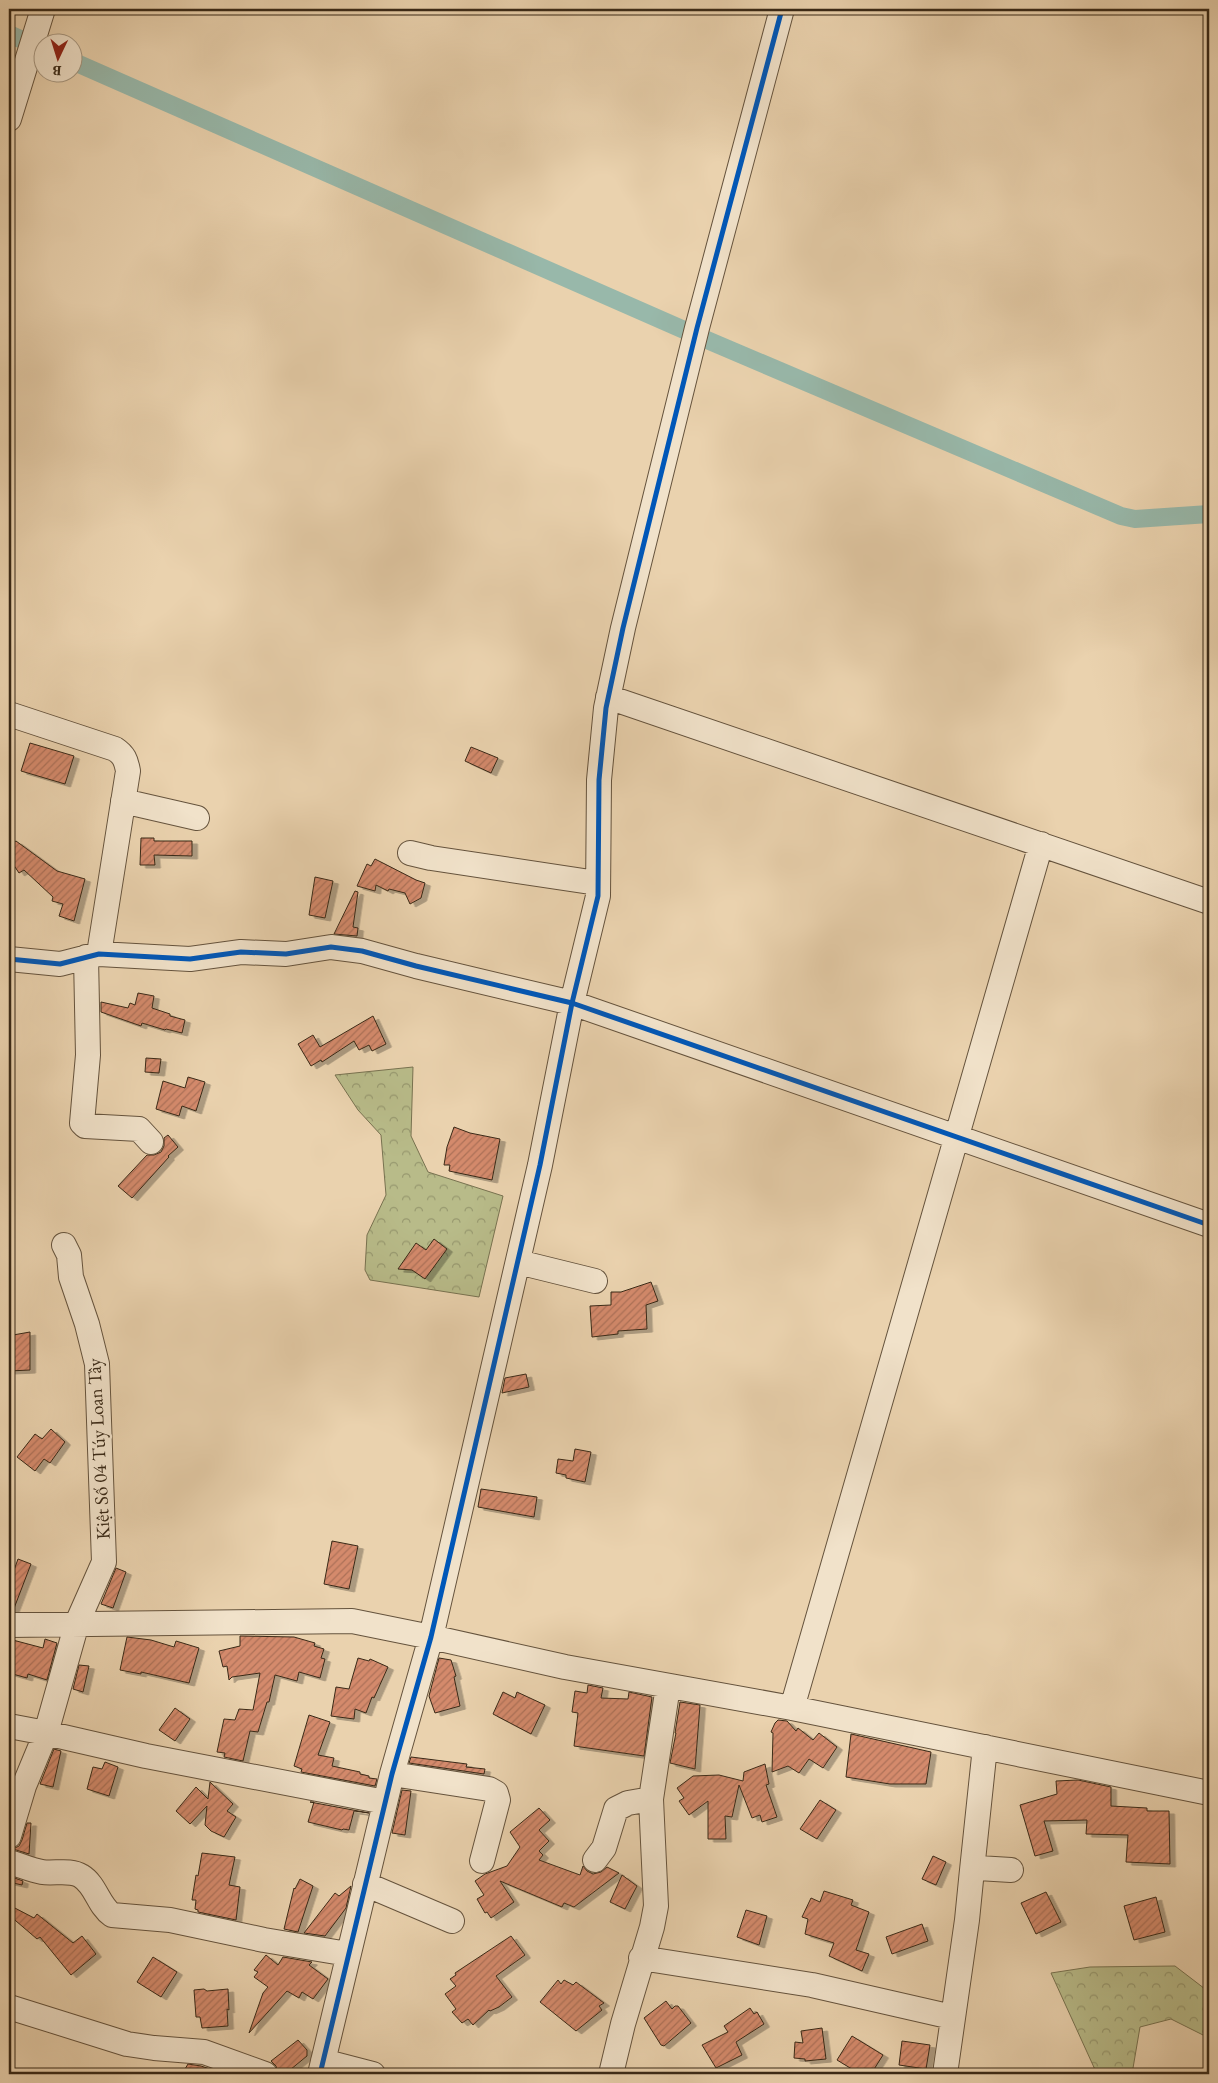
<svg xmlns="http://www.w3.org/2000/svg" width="1218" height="2083" viewBox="0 0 1218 2083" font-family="'EB Garamond',serif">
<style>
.forest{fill:url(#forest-crowns);stroke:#787250}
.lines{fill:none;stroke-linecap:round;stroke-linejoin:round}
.canal{stroke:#98b8aa;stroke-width:18}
.building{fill:url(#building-hatch);stroke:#392917;filter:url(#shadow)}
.minor-casing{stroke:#65533d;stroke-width:26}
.minor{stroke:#f1e2ca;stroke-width:24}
.cycleway-casing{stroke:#f1e2ca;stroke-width:8}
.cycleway{stroke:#0057b8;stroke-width:5}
.labels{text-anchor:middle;stroke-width:4.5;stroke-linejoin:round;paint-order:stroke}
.street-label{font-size:19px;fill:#392917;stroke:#f1e2ca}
</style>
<defs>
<pattern id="forest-crowns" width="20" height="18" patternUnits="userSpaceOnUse" patternTransform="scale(1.25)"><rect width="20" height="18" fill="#b8bb89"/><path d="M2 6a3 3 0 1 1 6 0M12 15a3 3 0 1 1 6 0" fill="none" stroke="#97986f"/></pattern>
<pattern id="building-hatch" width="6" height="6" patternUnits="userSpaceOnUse" patternTransform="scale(1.25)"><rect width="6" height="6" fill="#d48a6c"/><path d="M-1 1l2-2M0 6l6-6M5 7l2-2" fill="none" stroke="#ad7158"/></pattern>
<filter id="shadow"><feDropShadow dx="5.5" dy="3" stdDeviation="0" flood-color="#0004"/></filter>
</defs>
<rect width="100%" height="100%" fill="#ead2ae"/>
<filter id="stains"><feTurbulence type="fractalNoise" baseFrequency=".004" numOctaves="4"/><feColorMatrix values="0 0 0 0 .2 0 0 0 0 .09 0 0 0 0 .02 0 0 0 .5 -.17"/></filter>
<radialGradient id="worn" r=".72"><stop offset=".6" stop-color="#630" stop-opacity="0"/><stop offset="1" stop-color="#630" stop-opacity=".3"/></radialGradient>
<!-- forest -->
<path class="forest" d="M413,1067L411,1136L428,1172L503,1196L479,1297L370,1280L365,1270L367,1235L386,1195L381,1135L358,1110L335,1075Z
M1175,1966L1209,1992V2038L1171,2019L1140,2027L1132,2074H1097L1051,1973L1090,1967Z"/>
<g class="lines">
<!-- canal -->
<path class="canal" d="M9,34L27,42
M72,61L691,333
M700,337L1121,516L1135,519L1209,514"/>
</g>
<!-- building -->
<path class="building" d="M30,743L74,756L65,784L21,771Z
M471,747L498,758L491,773L465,761Z
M141,838H154V841H192V856L154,855L155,865H140Z
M16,841L57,871L85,879L74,921L59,916L63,904L52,901L53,897L24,870L19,873L9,858V845Z
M375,859L416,880L425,883L421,898L410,904L405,893L389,889L388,891L376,885L375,891L357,886L367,864L371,866Z
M315,877L333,881L325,918L309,915Z
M355,891L358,892L353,927L358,928L357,936L334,934Z
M138,993L154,996L152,1008L170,1014V1016L185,1020L182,1033L166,1029L165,1030L142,1023L141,1026L101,1012V1002L128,1008L130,1003L135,1005Z
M373,1016L386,1044L372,1051L369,1045L359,1050L354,1041L322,1062L321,1060L311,1066L298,1044L313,1035L320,1047Z
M146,1058L161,1059L159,1073L145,1072Z
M188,1077L205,1082L196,1111L182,1106L179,1116L156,1109L163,1081L185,1088Z
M454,1127L470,1133L500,1139L492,1180L449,1171L450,1165H444L447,1147Z
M168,1135L178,1147L168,1156L169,1157L132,1198L118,1186L147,1155H154L161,1152L164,1146V1138Z
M434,1239L447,1249L425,1279L412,1270L398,1269L416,1243L426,1250Z
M651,1282L658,1301L646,1305L647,1329L618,1331V1334L592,1337L590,1306L611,1305V1292H621Z
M30,1332V1370L9,1371V1353H13V1335Z
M526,1374L529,1387L502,1393L505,1378Z
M51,1429L65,1442L50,1463L44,1459L35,1471L17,1457L35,1434L42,1439Z
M575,1449L591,1452L585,1482L566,1478V1475L556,1473L558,1459L573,1461Z
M481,1489L537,1497L534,1517L478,1507Z
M332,1541L358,1546L349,1589L324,1584Z
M18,1559L31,1564L13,1611H9V1584Z
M116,1568L126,1572L113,1608L101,1604Z
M240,1636L294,1637L315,1643L314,1646L324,1649L321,1658L325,1659L320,1678L299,1672L297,1681L275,1675L269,1702H267L258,1732L250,1731L243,1761L224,1757L225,1753L217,1752L224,1719L235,1720L239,1709L253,1710L260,1673L232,1677L229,1680L227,1666L223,1667L219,1651L240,1646Z
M127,1637L151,1640L174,1647L176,1641L199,1648L189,1683L141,1672V1674L120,1670Z
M9,1639L43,1648L45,1639L57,1643L47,1680L28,1674L27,1678L9,1673Z
M358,1658L369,1661L370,1659L388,1667L374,1698L372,1697L366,1713L355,1709L354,1719L331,1716L336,1687L349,1689Z
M439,1658L451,1660L456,1676L454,1677L460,1706L435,1713L429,1696Z
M79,1665L89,1666L83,1692L73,1689Z
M588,1685L603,1688L601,1698L628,1699L629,1692L652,1697L644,1756L574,1746L578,1713L572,1712L575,1691L587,1693Z
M503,1692L515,1698L517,1692L545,1705L531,1734L493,1714Z
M680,1702L700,1705L695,1769L670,1763L676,1733H675Z
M175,1708L190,1719L175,1741L159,1730Z
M309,1715L330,1722L318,1755L334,1758L332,1766L360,1772V1774L369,1776V1778L377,1779L375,1786L301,1772L302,1769L294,1766Z
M778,1720L787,1721L796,1731L798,1728L813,1740L819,1733L837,1747L823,1768L809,1759L799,1773L788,1766L772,1772L773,1733L771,1732L775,1723Z
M851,1734L931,1752L926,1784H890L846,1777Z
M54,1749L61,1751L53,1787L40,1784Z
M411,1757L467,1764L466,1767L485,1769L484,1774L409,1763Z
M105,1762L118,1767L109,1796L87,1789L93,1767L102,1769Z
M765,1764L769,1784L766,1785L777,1817L762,1822L760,1815L752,1818L739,1785L732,1817L725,1816L726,1839H708V1801L689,1815L679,1801L684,1798L677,1788L693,1776L719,1775L743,1781L744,1772Z
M1078,1780L1111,1787V1806L1147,1808V1811H1169L1170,1864L1126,1862L1128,1835L1086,1834L1087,1820L1044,1821L1053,1851L1035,1856L1020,1805L1057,1794L1056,1781Z
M210,1782L233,1804L227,1811L236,1817L224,1837L211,1831L205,1825L207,1806L190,1824L176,1811L196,1787L208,1799Z
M402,1790L411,1791L405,1835L392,1833Z
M820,1800L836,1810L817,1839L800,1829Z
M310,1802L369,1813L354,1811L349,1830L343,1829L342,1830L308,1822L314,1802Z
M539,1808L550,1820L539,1830L549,1841L539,1851L543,1855L539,1860L580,1875L583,1866L587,1871L593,1874L601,1872L607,1867L619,1873L574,1907L564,1903L562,1907L500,1881L514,1902L491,1918L487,1912L485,1913L477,1899L484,1895L475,1881L485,1874L507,1866L520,1847L510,1832Z
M27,1823H31L29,1854L13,1849L19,1846L22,1840Z
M202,1853L235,1857L229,1885L240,1887L236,1920L198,1912V1910L195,1909L196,1900H192L196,1875L198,1876Z
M933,1856L946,1862L936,1885L922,1879Z
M622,1875L637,1886L625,1909L610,1902Z
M9,1876L23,1881L22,1885L9,1882Z
M300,1879L313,1886L298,1932L284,1929L294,1888L295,1889Z
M351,1886L346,1908L325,1936L304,1933L335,1893L339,1896Z
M824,1891L853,1900L851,1905L869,1912L856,1950L869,1954L862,1971L829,1956L834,1943L805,1934L808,1919L802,1917L811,1898L820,1902Z
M1046,1892L1061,1922L1036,1934L1021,1903Z
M1156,1897L1165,1932L1134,1940L1124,1906Z
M9,1905L34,1918L37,1914L73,1943L82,1936L96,1954L71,1975L40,1937L37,1939L9,1915Z
M746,1910L767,1916L759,1945L737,1937Z
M922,1924L928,1941L892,1954L886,1937Z
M511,1936L525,1955L496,1976L512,1997L499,2007L490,2011L489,2010L473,2025L468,2019L462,2023L452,2012L456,2009L445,1994L456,1986L450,1979L456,1975L455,1973Z
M266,1955L278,1965L283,1957L312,1962L309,1965L328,1979L313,1999L302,1992L299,1998L287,1991L249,2033L263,1993L268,1987L254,1977L258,1972L254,1970Z
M153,1957L177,1972L161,1997L137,1982Z
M558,1980L561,1984L564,1980L573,1985L576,1982L604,2003L599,2006L602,2010L576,2031L540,2002Z
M204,1989L207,1991L228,1989L229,2010L227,2009L228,2026L202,2028L200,2017H196L194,1990Z
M666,2001L672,2009L675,2006H678L691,2023L664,2046L661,2045L644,2018Z
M750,2008L754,2014L757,2012L764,2024L736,2042L742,2055L716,2068L702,2045L728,2032L724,2026Z
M822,2028L826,2059L805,2061V2059L794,2058L795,2042L803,2043L801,2031Z
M852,2036L883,2055L871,2074L863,2069L860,2074L837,2060Z
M298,2040L307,2050V2056L285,2074H278L276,2066L271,2061Z
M902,2041L930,2045L926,2069L899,2065Z
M188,2064L201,2066L225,2074H182Z"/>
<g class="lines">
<defs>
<path id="minor" d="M9,119L43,9
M608,697L1209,902
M9,714L115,749C124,755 126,760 128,771L99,954
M123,801L197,818
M410,853L431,858L597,883
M86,957L88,1055L82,1123L85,1126L139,1129L151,1142
M9,959L60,964L99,954L190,959L241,952L286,954L331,947L362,951L416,966L572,1003L1209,1225
M518,1262L595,1281
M9,1625L352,1621L431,1637L565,1667L792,1708L1209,1793
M792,1708L1041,844
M9,1726L46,1733L146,1756L385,1802
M392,1774L489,1789L496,1793L498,1800L482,1861
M9,1836L24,1786L46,1733L77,1623L104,1562L97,1364L87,1324L71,1277L69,1255L64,1245
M595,1860L604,1848L616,1809L628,1803L651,1799
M9,1862C20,1865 31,1870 42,1872C54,1874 70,1869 81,1876C96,1885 98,1905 112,1915L170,1920L264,1940L348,1954
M972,1870L985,1747
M365,1884L452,1921
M641,1958L812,1985L952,2017
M9,2007L127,2044L154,2048L204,2052L265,2074
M323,2061L373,2074
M320,2074L392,1774L431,1637L540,1165L572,1003L598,896L599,780L606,708L623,628L697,328L782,9
M611,2074L623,2024L652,1927L656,1906L651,1799L668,1686
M945,2074L967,1920L972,1870L978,1868L1011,1870"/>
</defs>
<!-- minor casing -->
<use href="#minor" class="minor-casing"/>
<!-- minor -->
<use href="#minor" class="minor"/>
<defs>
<path id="cycleway" d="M9,959L60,964L99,954L190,959L241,952L286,954L331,947L362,951L416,966L572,1003L1209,1225
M320,2074L392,1774L431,1637L540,1165L572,1003L598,896L599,780L606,708L623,628L697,328L782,9"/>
</defs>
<!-- cycleway casing -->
<use href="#cycleway" class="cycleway-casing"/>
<!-- cycleway -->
<use href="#cycleway" class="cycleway"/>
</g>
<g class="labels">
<!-- street labels -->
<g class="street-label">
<text transform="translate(98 1449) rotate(-93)" y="7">Kiệt Số 04 Túy Loan Tây</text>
</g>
</g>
<!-- margin -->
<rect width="1218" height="2083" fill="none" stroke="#ead2ae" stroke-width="30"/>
<rect x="10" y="10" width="1198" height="2063" fill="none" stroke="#392917" stroke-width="2.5"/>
<rect x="15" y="15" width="1188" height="2053" fill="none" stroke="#392917"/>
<!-- north arrow -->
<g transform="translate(58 58) rotate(184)"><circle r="24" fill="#f1e2ca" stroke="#a79882"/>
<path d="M0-4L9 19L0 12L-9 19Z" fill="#8f2418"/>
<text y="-8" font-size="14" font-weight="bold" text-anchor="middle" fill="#392917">B</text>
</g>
<rect width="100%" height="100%" filter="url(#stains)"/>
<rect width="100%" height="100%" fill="url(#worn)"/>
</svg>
